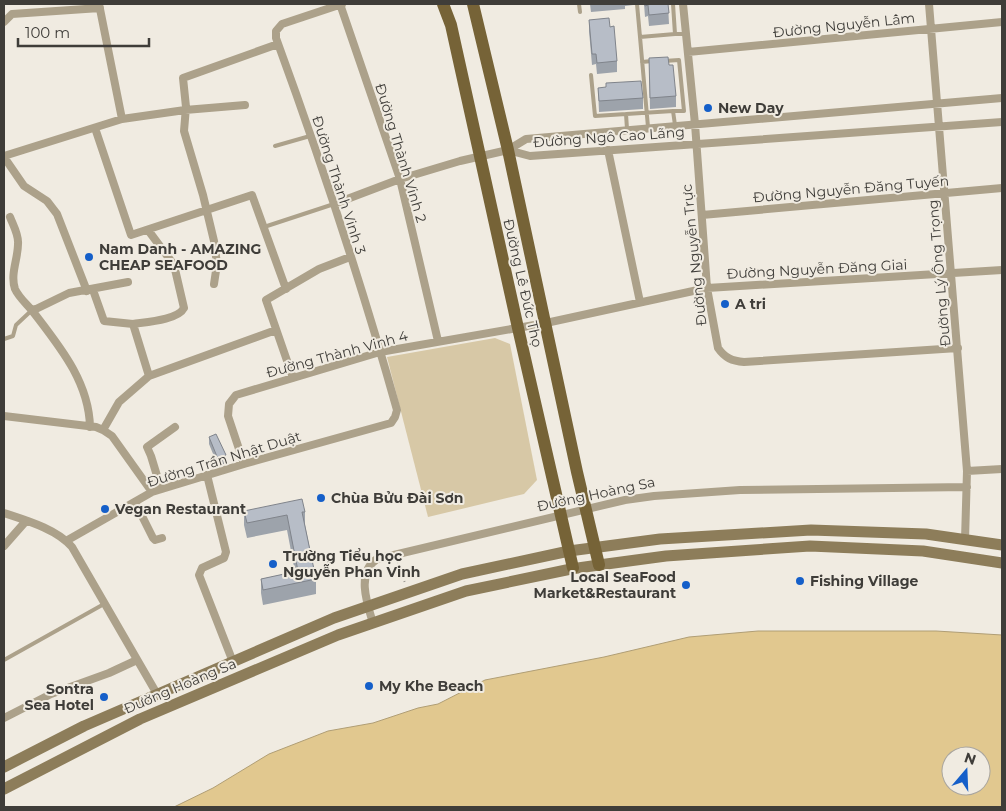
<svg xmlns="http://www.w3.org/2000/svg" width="1006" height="811" viewBox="0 0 1006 811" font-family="Montserrat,sans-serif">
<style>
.green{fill:#d7c8a6}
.water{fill:#e1c88f;stroke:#b09e75;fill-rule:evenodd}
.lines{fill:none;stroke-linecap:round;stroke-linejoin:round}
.path{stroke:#97948d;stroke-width:2;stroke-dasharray:1 4;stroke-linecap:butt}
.service{stroke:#aca18a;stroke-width:4}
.minor{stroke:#aca18a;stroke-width:8}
.secondary{stroke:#8d7d5a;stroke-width:11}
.primary{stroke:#766337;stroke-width:12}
.wall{fill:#9da3ab}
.shaded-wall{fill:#80848b}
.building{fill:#b7bdc7;stroke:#80848b}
.poi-dot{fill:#155fc9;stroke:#f0ebe1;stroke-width:2}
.labels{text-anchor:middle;stroke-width:4;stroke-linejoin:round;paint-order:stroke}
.street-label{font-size:14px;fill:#3f3d39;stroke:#f0ebe1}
.poi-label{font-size:14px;font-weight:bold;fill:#3f3d39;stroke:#f0ebe1;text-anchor:start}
</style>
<rect width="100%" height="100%" fill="#f0ebe1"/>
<!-- green -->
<path class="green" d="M495,338L510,344L537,480L524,494L428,517L387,357Z"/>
<!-- water -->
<path class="water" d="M758,631H936L1002,635V807H174L213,788L269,754L328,731L373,723L418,708L438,704L485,680L604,657L689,637ZM951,756H981V786H951Z"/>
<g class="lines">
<!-- path -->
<path class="path" d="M398,562L405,583"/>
<!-- service -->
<path class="service" d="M579,4L580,12
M637,4L640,37L675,34
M673,4L675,34H686
M640,37L648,127
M664,61L679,60L684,111H673L675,125
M642,62L652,61
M591,75L595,116L673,111
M626,114L627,129
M275,146L310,136
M264,227L334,204
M4,339L13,336L16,325L32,310
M4,660L104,604"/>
<!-- minor -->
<path class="minor" d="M99,4L122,119
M340,4L400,179L438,341
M683,4L695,124L707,288L718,348C725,358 732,361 744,362L958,348
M929,4L967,471L965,540
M4,22L12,14L100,8
M688,52L1002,22
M95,128L131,235L252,195L286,289
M508,150L530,156L1002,122
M608,150L640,302
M4,156L122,119L185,110L245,105
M4,157L24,186L47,201L57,214L87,291
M334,204L400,179L460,161L508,150L526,139L1002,98
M702,215L1002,188
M10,217C13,225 19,235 18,244C18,259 10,274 15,289C19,298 28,305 34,313C60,347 89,382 90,427
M214,284L217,264L214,241L203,195L184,131L186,107L183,78L278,44
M93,290L104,321L133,324L149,376L276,330
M32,310L36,309L69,293L128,282
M133,324C146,322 178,320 184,308L174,265L148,230
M293,378L266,300L319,269L350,257
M4,416L96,427L103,430L112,436L152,492
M103,430L119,402L149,376
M244,464L228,416L229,404L236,395L380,352L546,323L707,288L1002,270
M967,471L1002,469
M207,475L226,552L224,558L202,568L199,575L233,662
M161,489L151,456L147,447L175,427
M135,502L153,538L155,540L162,538
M4,513C25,520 57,529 72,547L157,694
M66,541L152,492L244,464L391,423L395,417L397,410C362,285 321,161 276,38V31L282,24L342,4
M4,546L26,521
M373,623C367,604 356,572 377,559L625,500L654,496L740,490L967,487
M4,718L51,694L109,673L137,660"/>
<!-- secondary -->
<path class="secondary" d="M4,767L84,726L334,618L462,574L569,551L660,539L811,530L926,534L1002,545
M4,789L140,719L338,635L466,591L571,569L599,565L666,556L810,546L923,551L1002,563"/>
<!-- primary -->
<path class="primary" d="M443,4L451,25L518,328L573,568
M473,4L508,150L577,472L599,565"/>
</g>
<!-- wall -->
<path class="wall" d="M590,4H634L633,5L625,6V9L591,12Z
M640,4H668L669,24L649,26L648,16L645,17L644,4Z
M589,20L610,27L617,61V72L597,74L596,64L592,65L589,31Z
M649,58L669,65L676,96V107L650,109Z
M598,88L643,98V109L599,112Z
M209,437L226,463L218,466L209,444Z
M244,511L305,512V525L316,579V594L263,605L261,593V579L295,572L287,530L247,538L244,525Z"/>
<!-- shaded-wall -->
<path class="shaded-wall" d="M226,455V463L218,466V459Z"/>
<!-- building -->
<path class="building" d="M645,4H668L669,13L649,15L648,5L645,6Z
M609,18L610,27L614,26L617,61L597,63L596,54H592L589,20Z
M668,57L669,65H673L676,96L650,98L649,58Z
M641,81L643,98L599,101L598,88L606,87V83Z
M216,434L226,455L218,459L209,437Z
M302,499L305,512H302L316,579L263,590L261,579L298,571L287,515L247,523L244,511Z"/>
<!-- markers -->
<g class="poi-dot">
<circle cx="708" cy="108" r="5"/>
<circle cx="89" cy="257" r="5"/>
<circle cx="725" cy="304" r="5"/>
<circle cx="321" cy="498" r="5"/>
<circle cx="105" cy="509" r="5"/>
<circle cx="273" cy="564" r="5"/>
<circle cx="800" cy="581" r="5"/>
<circle cx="686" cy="585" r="5"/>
<circle cx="369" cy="686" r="5"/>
<circle cx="104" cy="697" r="5"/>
</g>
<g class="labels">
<!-- street labels -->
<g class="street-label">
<text transform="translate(844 25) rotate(-6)" y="5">Đường Nguyễn Lâm</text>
<text transform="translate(609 137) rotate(-4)" y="5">Đường Ngô Cao Lãng</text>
<text transform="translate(401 153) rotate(73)" y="5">Đường Thành Vinh 2</text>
<text transform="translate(339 185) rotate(72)" y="5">Đường Thành Vinh 3</text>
<text transform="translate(851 189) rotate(-5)" y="5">Đường Nguyễn Đăng Tuyến</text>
<text transform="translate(694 255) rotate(-96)" y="5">Đường Nguyễn Trực</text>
<text transform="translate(817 269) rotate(-3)" y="5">Đường Nguyễn Đăng Giai</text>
<text transform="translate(939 273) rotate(-95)" y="5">Đường Lý Ông Trọng</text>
<text transform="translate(523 283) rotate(77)" y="5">Đường Lê Đức Thọ</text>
<text transform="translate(337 354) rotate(-15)" y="5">Đường Thành Vinh 4</text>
<text transform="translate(224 459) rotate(-17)" y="5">Đường Trần Nhật Duật</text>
<text transform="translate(596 494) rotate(-12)" y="5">Đường Hoàng Sa</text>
<text transform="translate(180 686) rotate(-23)" y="5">Đường Hoàng Sa</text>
</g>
<!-- poi labels -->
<g class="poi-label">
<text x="718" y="113">New Day</text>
<text x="99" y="254">Nam Danh - AMAZING<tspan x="99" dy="16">CHEAP SEAFOOD</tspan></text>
<text x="735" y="309">A tri</text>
<text x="331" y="503">Chùa Bửu Đài Sơn</text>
<text x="115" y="514">Vegan Restaurant</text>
<text x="283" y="561">Trường Tiểu học<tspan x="283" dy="16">Nguyễn Phan Vinh</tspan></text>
<text x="676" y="582" text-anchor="end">Local SeaFood<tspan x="676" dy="16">Market&amp;Restaurant</tspan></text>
<text x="810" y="586">Fishing Village</text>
<text x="379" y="691">My Khe Beach</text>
<text x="94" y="694" text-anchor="end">Sontra<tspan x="94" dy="16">Sea Hotel</tspan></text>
</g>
</g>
<!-- border -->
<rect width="1006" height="811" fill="none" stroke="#3f3d39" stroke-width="10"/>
<!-- north arrow -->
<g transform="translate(966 771) rotate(19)"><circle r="24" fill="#f0ebe1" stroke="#a9a59e"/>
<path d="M0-4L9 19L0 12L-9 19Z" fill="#155fc9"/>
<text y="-8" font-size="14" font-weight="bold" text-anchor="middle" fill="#3f3d39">N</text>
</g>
<!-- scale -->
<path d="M18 38v8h131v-8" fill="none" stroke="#3f3d39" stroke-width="2.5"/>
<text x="25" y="38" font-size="15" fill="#3f3d39" stroke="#f0ebe1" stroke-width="4" paint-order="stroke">100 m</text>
</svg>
